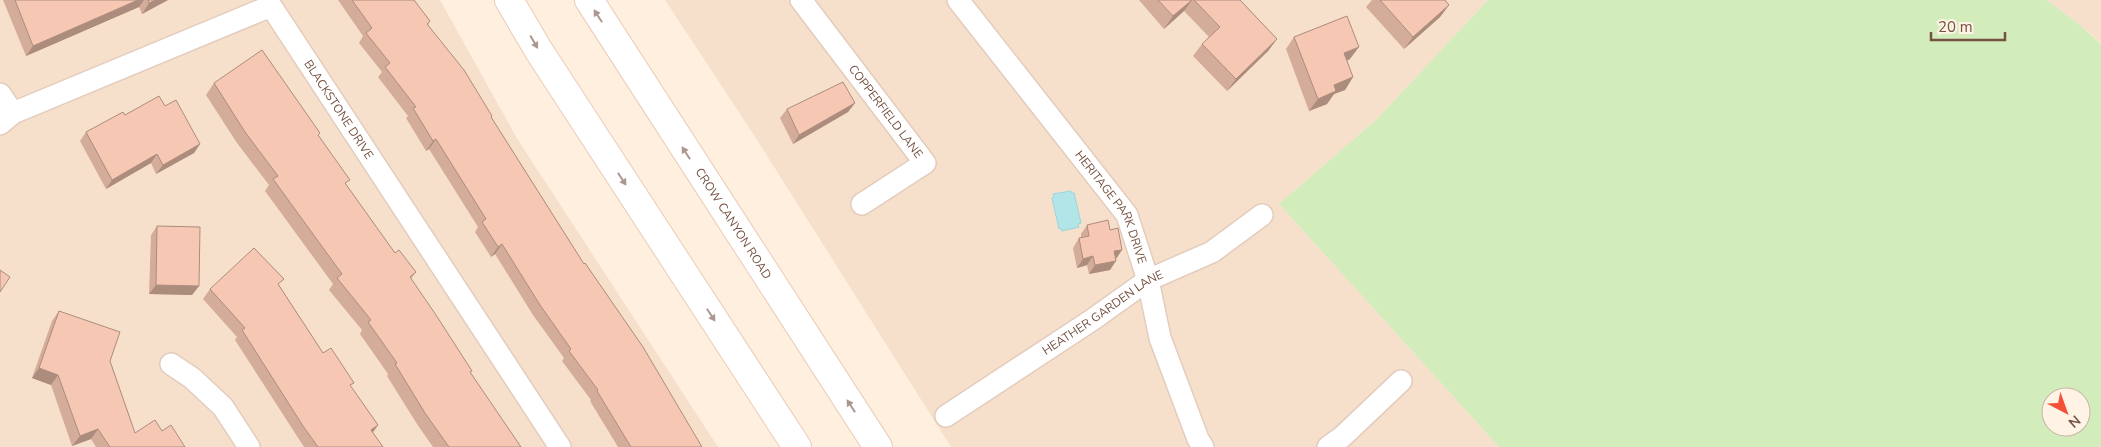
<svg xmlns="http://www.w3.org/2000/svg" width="2101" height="447" viewBox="0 0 2101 447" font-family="'Nunito Sans',sans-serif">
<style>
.residential{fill:#f6e0cc}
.green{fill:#d3ecbc;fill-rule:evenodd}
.water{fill:#b1e5e8;stroke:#97d6db}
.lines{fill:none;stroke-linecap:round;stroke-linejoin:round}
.minor-casing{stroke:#e4ccbd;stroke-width:24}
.secondary-casing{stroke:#eaccb9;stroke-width:30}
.minor{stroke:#fff;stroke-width:21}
.secondary{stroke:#fff;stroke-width:28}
.wall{fill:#d4ac9a}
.shaded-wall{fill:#ac8c7d}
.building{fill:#f6c8b3;stroke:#ac8c7d}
.oneway{fill:#ac978f}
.labels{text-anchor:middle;stroke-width:4;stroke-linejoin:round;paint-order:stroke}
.street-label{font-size:12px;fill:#755244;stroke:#fff3e6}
</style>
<rect width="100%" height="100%" fill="#feefde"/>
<!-- residential -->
<path class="residential" d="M0,0H440L518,140L718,447H0Z
M665,0H1488L1376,120L1279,204L1499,447H951L752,132Z
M2047,0H2101V43L2080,25Z"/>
<!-- green -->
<path class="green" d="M1488,0H2047L2080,25L2101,44V447H1499L1279,204L1376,120ZM2051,397H2081V427H2051Z"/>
<!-- water -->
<path class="water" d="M1071,191V193H1074L1081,223L1078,224L1079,227L1062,231L1061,228L1059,229L1052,198L1054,197L1053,194Z"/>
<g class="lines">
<defs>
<g id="minor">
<path id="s1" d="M801,0L925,163L862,204"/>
<path id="s2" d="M958,0L1127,215L1148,280L1160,338L1198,439L1203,447"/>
<path d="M0,94L13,113"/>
<path id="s3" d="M0,124L13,113L271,6L560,447"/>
<path d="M171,364L192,378L223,407L249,447"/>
<path id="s4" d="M946,416L1092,320L1148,280L1212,252L1262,215"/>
<path d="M1328,447L1342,437L1401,381"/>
</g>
<g id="secondary">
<path d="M509,0L539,51L797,447"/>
<path id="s5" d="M589,0L878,447"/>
</g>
</defs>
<!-- minor casing -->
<use href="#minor" class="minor-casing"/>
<!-- secondary casing -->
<use href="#secondary" class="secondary-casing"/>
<!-- minor -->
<use href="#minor" class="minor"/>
<!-- secondary -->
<use href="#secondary" class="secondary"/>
</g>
<!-- wall -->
<path class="wall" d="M3,0H168L142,14L139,7L26,56Z
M338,0H414L430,21L428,25L492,116L491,117L584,264L702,447H618L590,401L591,400L562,361L564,358L533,315L495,254L491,257L475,232L478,227L429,149L426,151L406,118L408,116L378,77L382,72L359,43L363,36Z
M1139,0H1240L1277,39L1268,51L1227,91L1193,56L1202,44L1209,37L1184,11L1164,29Z
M1372,0H1445L1449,5L1440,17L1404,49L1366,7Z
M1294,37L1350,59L1347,61L1353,77L1345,90L1334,94L1327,104L1309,111L1286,49Z
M214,83L319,136L346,185L395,253L416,272L411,279L470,373L521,447H433L417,424L387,376L388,374L360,334L362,330L329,290L333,284L265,191L269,185L237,143L206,95Z
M855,103L848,112L793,144L780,118L787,109Z
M165,106L200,144L194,153L156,174L151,163L106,189L80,141L86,132L125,115Z
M1087,225L1116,259L1110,270L1089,274L1087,265L1077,268L1073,248L1079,238H1081V234Z
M157,226L199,286L192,295L149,294L151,235Z
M279,285L323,353L351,387L378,425L373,433L383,447H304L235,340L237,337L203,299L210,289Z
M59,311L110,361L135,433L162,431L185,447H96L91,439L72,446L51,385L32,378L52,321Z"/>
<!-- shaded-wall -->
<path class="shaded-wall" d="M138,0H144L139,7L26,56L33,46Z
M156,0H168L142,14L149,3Z
M1192,0L1184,11L1164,29L1173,16Z
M1449,5L1440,17L1404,49L1413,37Z
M1277,39L1268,51L1227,91L1236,79Z
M1359,47L1350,59L1335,65L1344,53Z
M1353,77L1345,90L1334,94L1327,104L1309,111L1318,99L1334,85Z
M855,103L848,112L793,144L799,135Z
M436,139L429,149L426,151L433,141Z
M200,144L194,153L156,174L163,165Z
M157,154L151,163L106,189L112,180Z
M502,244L495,254L491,257L498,247Z
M1122,250L1116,259L1114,251Z
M1093,256L1087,265L1077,268L1083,259Z
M1116,261L1110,270L1089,274L1095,265Z
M156,285L199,286L192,295L149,294Z
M39,368L58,375L51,385L32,378Z
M378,425L371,434V430Z
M98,429L91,439L72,446L80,436Z"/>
<!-- building -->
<path class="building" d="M15,0H138L33,46Z
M148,0H156L149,3Z
M352,0H414L430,21L427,24L464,70L492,116L491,117L584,264L585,263L643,347L702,447H631L597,391L598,390L569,351L571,349L540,305L502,244L498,247L482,222L486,219L436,139L433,141L413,108L416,107L385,67L390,63L366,33L372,28Z
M1158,0H1192L1173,16Z
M1194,0H1240L1277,39L1236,79L1202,44L1220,27Z
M1380,0H1445L1449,5L1413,37Z
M1347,16L1359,47L1344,53L1353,77L1334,85L1336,91L1318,99L1294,37Z
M262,50L320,133L318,135L350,180L345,183L395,253L399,250L416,272L410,277L436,315L472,371L470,372L521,447H449L425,413L395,364L397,363L368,322L371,320L337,278L342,274L273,179L278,176L245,132L214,83Z
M843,82L855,103L799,135L787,109Z
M159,96L165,106L176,100L200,144L163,165L157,154L112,180L86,132L123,112L125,115Z
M1108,220L1110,230L1118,228L1122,250L1114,251L1116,261L1095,265L1093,256L1083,259L1079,238L1089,236L1087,225Z
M157,226L200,227L199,286L156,285Z
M254,248L284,279L278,284L323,353L331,348L354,383L350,385L378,425L371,430L383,447H318L303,426L242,330L245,328L210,289Z
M0,270L10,277L0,292Z
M59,311L120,332L110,361L135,433L155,420L162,431L171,425L185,447H110L98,429L80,436L58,375L39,368Z"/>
<!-- one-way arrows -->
<defs><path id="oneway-solid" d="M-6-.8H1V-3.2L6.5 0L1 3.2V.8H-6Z" transform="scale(1.25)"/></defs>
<g class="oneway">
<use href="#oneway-solid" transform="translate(598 16) rotate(-123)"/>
<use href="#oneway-solid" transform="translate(534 42) rotate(60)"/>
<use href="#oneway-solid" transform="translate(686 153) rotate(-123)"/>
<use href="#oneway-solid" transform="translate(622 179) rotate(57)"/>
<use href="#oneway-solid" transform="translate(711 315) rotate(57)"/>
<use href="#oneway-solid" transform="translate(851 406) rotate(-123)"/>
</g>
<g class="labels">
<!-- street labels -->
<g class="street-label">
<text dy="4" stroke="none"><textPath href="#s3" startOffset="420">BLACKSTONE DRIVE</textPath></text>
<text dy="4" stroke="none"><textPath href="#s1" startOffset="140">COPPERFIELD LANE</textPath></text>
<text dy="4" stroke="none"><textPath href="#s2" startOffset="259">HERITAGE PARK DRIVE</textPath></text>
<text dy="4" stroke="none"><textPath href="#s5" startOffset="266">CROW CANYON ROAD</textPath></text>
<text dy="4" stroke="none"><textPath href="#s4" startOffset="188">HEATHER GARDEN LANE</textPath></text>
</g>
</g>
<!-- north arrow -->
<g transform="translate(2066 412) rotate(139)"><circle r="24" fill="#fff3e6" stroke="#c8b3a5"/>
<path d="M0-4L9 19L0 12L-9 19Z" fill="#f35238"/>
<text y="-8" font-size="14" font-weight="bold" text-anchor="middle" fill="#755244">N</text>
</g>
<!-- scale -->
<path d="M1931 32v8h74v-8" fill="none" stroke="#755244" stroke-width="2.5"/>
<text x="1938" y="32" font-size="15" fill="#755244" stroke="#fff3e6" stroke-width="4" paint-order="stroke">20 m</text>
</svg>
